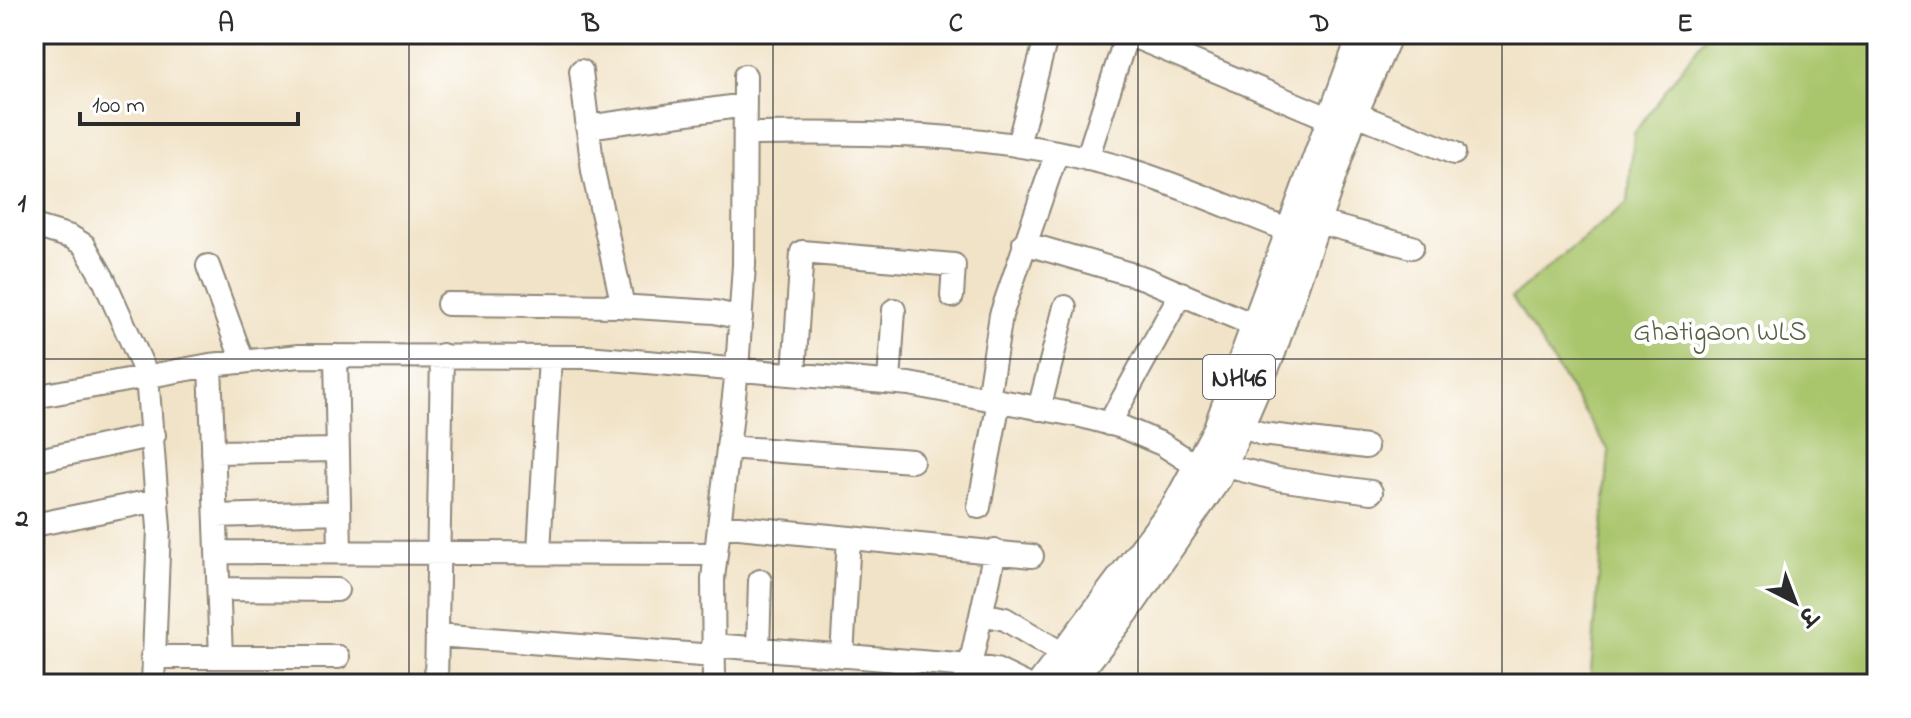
<svg xmlns="http://www.w3.org/2000/svg" width="1911" height="718" viewBox="0 0 1911 718" font-family="'Indie Flower','Playpen Sans Deva',sans-serif">
<style>
.green{fill:#aac66d;stroke:#6a784c;stroke-width:2}
.lines{fill:none;stroke-linecap:round;stroke-linejoin:round}
.minor-casing{stroke:#8e8779;stroke-width:26}
.highway-casing{stroke:#8e8779;stroke-width:36}
.minor{stroke:#fff;stroke-width:22}
.highway{stroke:#fff;stroke-width:32}
.grid{fill:none;stroke:#2b2b2b;stroke-width:2;stroke-opacity:0.55}
.labels{text-anchor:middle;stroke-width:8;stroke-linejoin:round;paint-order:stroke}
.shield{fill:#fff;stroke:#6b6b6b;stroke-width:2}
.shield-label{font-size:26px;font-weight:bold;fill:#2b2b2b}
.park-label{font-size:28px;fill:#576142;stroke:#fff}
.neatline{fill:none;stroke:#2b2b2b;stroke-width:3}
.grid-label{font-size:26px;text-anchor:middle;font-weight:bold;fill:#2b2b2b}
</style>
<rect width="100%" height="100%" fill="#fff"/>
<filter id="ink" filterUnits="userSpaceOnUse"><feTurbulence type="fractalNoise" baseFrequency=".0125" numOctaves="2"/><feDisplacementMap in="SourceGraphic" scale="16" xChannelSelector="R" yChannelSelector="G"/><feConvolveMatrix kernelMatrix="1 2 1 2 8 2 1 2 1" color-interpolation-filters="sRGB"/></filter>
<filter id="wash" filterUnits="userSpaceOnUse"><feTurbulence type="fractalNoise" baseFrequency=".006" numOctaves="4" result="noise"/><feDisplacementMap in="SourceGraphic" scale="32" xChannelSelector="R" yChannelSelector="G"/><feGaussianBlur stdDeviation="1.8" result="paint"/><feColorMatrix in="noise" values="0 0 0 0 0 0 0 0 0 0 0 0 0 0 0 0 0 1.4 0 .05"/><feComposite in="paint" operator="in"/></filter>
<g filter="url(#wash)">
<rect width="100%" height="100%" fill="#f1e3c7"/>
<!-- green -->
<path class="green" d="M1707,34H1877V684H1590L1609,451L1512,297L1628,202L1634,133Z"/>
</g>
<g filter="url(#ink)">
<g class="lines">
<defs>
<path id="minor" d="M1128,34L1333,120
M581,71L593,171L623,306
M1356,114L1454,153
M587,127L745,105
M745,134C875,132 1008,132 1133,171C1187,188 1240,212 1293,232
M1018,145L1047,34
M1087,159L1127,34
M1318,222L1412,247
M34,226L71,237L84,245L104,280L147,376L159,528L153,684
M1024,243L1144,278L1258,327
M208,266L243,362
M448,304L618,306L715,312L741,318
M336,356L340,552
M210,365L221,657
M794,373L802,252L954,265L952,296
M889,381L894,310
M34,397L210,365L299,356L587,357L909,384L1081,416L1122,427L1162,444L1200,468
M988,399L1001,315L1057,152
M1039,409L1065,307
M1109,424L1181,293
M1244,427L1262,434L1366,447
M728,447L912,461
M213,452L338,450
M34,461L154,435
M1226,466L1278,479L1371,492
M979,507L999,401
M216,516L339,512
M34,525L157,500
M719,525L1032,556
M539,551L550,357
M217,552L716,554
M219,589L337,590
M982,614L1005,619L1066,656
M437,635L714,656
M713,645L970,666L996,670L1025,684
M758,649L760,581
M842,656L849,538
M152,657H338
M436,684L442,355
M714,684L713,579L737,370L744,265L745,76
M902,684L903,661
M963,684L970,666L995,551
M1072,684L1127,614L1220,479L1274,353L1356,114L1391,34"/>
<path id="highway" d="M1044,684L1178,507L1219,431L1365,34"/>
</defs>
<!-- minor casing -->
<use href="#minor" class="minor-casing"/>
<!-- highway casing -->
<use href="#highway" class="highway-casing"/>
<!-- minor -->
<use href="#minor" class="minor"/>
<!-- highway -->
<use href="#highway" class="highway"/>
</g>
</g>
<!-- grid -->
<path class="grid" d="M409,34V684M773,34V684M1138,34V684M1502,34V684M34,359H1877"/>
<g class="labels">
<!-- shield labels -->
<rect class="shield" x="1203" y="355" width="72" height="44" rx="6"/>
<g class="shield-label">
<text x="1239" y="386">NH46</text>
</g>
<!-- park labels -->
<g class="park-label">
<text x="1720" y="340">Ghatigaon WLS</text>
</g>
</g>
<!-- margin -->
<rect width="1911" height="718" fill="none" stroke="#fff" stroke-width="88"/>
<!-- north arrow -->
<g transform="translate(1795 602) rotate(138)" stroke="#ffffff" stroke-width="6" paint-order="stroke">
<path d="M0-6L14 30L0 20L-14 30Z" fill="#2b2b2b"/>
<text y="-12" font-size="22" font-weight="bold" text-anchor="middle" fill="#2b2b2b">उ</text>
</g>
<!-- scale -->
<path d="M80 112v12h218v-12" fill="none" stroke="#2b2b2b" stroke-width="4"/>
<text x="92" y="112" font-size="24" fill="#2b2b2b" stroke="#ffffff" stroke-width="6" paint-order="stroke">100 m</text>
<rect x="44" y="44" width="1823" height="630" class="neatline"/>
<g class="grid-label">
<text x="226" y="31">A</text>
<text x="591" y="31">B</text>
<text x="956" y="31">C</text>
<text x="1320" y="31">D</text>
<text x="1685" y="31">E</text>
<text x="22" y="211">1</text>
<text x="22" y="526">2</text>
</g>
</svg>
